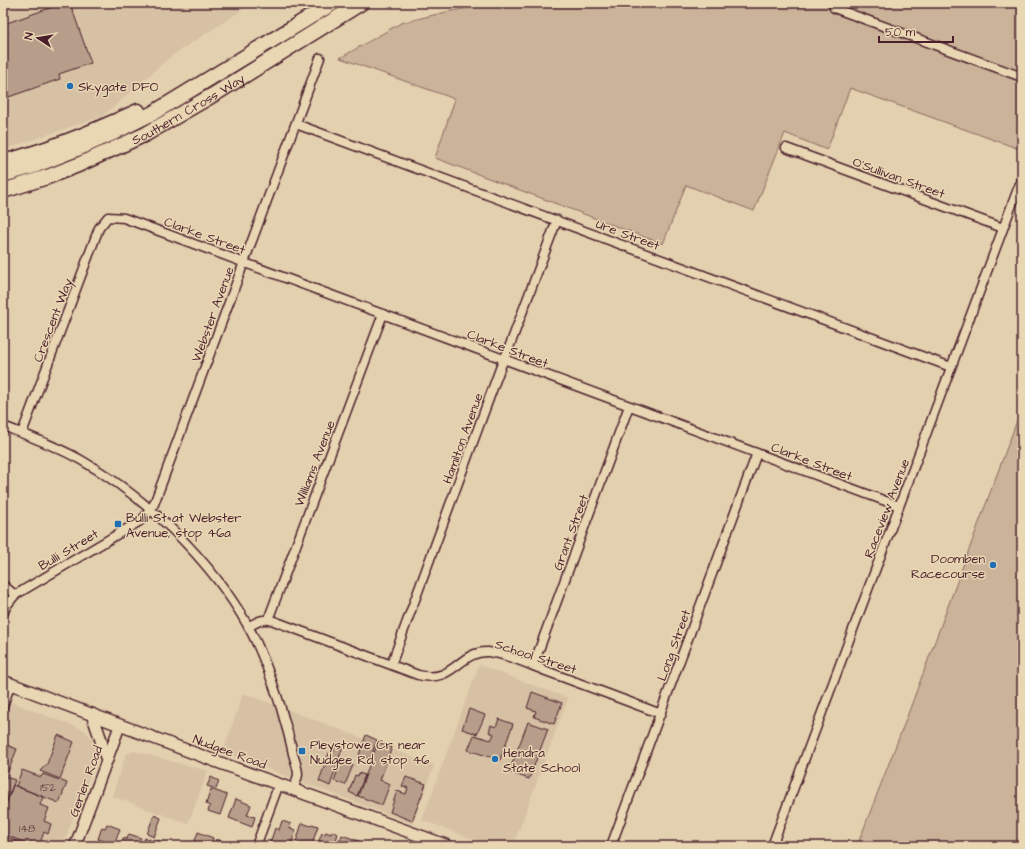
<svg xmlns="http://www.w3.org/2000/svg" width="1025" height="849" viewBox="0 0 1025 849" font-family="'Architects Daughter',sans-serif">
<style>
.built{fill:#d6c1a4}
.green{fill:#cab399;stroke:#8a6962}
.building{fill:#b79e8a;stroke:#4a1f2b}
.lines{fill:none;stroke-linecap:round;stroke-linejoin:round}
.service-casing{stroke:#4a1f2b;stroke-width:7}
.minor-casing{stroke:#4a1f2b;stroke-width:11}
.tertiary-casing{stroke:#4a1f2b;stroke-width:13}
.secondary-casing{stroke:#4a1f2b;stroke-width:14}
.motorway-casing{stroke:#4a1f2b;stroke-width:17}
.service{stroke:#e9d7b4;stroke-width:4}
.minor{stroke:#e9d7b4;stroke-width:8}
.tertiary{stroke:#e9d7b4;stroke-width:10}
.secondary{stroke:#e9d7b4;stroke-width:11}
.motorway{stroke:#e9d7b4;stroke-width:14}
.poi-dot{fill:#1f6fb2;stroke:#e9d7b4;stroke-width:1.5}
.labels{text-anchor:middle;stroke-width:3;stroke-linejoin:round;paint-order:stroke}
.number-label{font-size:11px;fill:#653f43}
.poi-label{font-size:13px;fill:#4a1f2b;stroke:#e9d7b4;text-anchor:start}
.street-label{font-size:13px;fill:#4a1f2b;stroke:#e9d7b4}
</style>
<rect width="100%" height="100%" fill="#e3d0af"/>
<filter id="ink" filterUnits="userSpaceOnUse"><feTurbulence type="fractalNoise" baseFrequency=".025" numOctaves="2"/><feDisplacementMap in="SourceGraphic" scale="8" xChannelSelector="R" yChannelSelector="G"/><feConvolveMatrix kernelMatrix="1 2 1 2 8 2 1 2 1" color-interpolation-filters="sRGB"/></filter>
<g filter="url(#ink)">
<!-- built -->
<path class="built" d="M3,3H253L170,57L103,116L11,147L3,148Z
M479,665L568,698L513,846H492L422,820Z
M243,693L434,765L413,824L223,752Z
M3,699L84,730L96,743L97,758L62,846H3Z
M134,751L208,771L188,824L112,796L126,754Z"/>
<!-- green -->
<path class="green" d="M498,3H1022V150L850,88L827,150L785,133L754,211L686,185L663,244L435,158L455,99L340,58L401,23L446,12Z
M1022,407V846H857L905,722Z"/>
<!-- building -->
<path class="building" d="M64,3H70L91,63L59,74L60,79L3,99V36L8,34L4,24Z
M532,692L562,703L554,724L534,717L536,711L527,708Z
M469,709L485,715L477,734L462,729Z
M499,719L513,724L500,760L468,750L474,735L491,740L494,734L489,732L491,725L496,727Z
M528,722L548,729L529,779L509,772Z
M58,735L74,742L60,779L40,771L47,764Z
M366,735L377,740L370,759L359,755Z
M378,742L392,747L380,780L390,784L382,805L358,796Z
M4,744L17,749L6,777L15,780L7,802L3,800V746Z
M336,744L343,746L330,786L319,781L329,753H330L332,750L334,751Z
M341,761L353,765L345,785L334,781Z
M22,770L41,777L43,774L67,783L59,803L16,786Z
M359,773L365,775L357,796L349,792L355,775L358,776Z
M211,777L219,781L216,789L207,786Z
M406,777L426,784L412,821L390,812L397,791L406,794L408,788L402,786Z
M13,785L43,797L40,805L49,808L44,821L51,824L48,834L44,832L39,846H34L3,834V811Z
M211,789L227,795L220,815L208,811L210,806L206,804Z
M236,799L251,805L247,815L255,817L252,827L229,818Z
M154,815L161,818L154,837L147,834Z
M282,821L291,824L289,828L296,830L291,844H290L289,846H269L275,828L279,830Z
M302,823L311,826L312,824L318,826L312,844L311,843L310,846H303L304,844L296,842Z
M107,824L120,829L113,846H106L107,842L98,839L102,827L105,828Z
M332,831L338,834L334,846H320L321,844L318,843L322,833L325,834L326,832L331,834Z
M198,832L213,838L210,846L201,843L199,845L194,843Z
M129,834L141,838L137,846H120L123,838L127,839Z
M342,835L359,841L357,846H338Z
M3,836L27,845V846H3Z
M145,838L150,839L148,846H142Z
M153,839L168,844L167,846H150Z
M216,839L231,844L230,846H214Z"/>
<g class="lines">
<defs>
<path id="service" d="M3,712L12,686"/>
<path id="minor" d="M834,8L1022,77
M296,124L951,367
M786,148L1003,228
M3,426C29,436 56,446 81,460C146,497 211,560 248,626C262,651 272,680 281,708C285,723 290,738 293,754C295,761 298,768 298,775C297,780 295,785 293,789
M22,433L99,228L108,217L124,218L899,506
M3,585L15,595
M3,614L7,605L15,595L140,521C147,516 150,511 154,504L320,58
M268,620L383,314
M248,627C258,621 263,618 274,621L418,675C455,684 458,651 488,652C504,653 530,665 546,671C584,685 622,699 661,714
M391,665L501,366L507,353L557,220
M533,666L629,406
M256,846L279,784
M611,846L757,453
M772,846L1022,178"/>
<path id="tertiary" d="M75,846L120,725"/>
<path id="secondary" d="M3,681L215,761L448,846
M92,714L101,740L102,746L107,760"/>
<g id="motorway">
<path d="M3,162C50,150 94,131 138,111"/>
<path d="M3,175L34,166L77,149L115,132L153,113L333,3"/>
<path id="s1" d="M3,191L47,177L78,165L146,134L218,92L361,3"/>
</g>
</defs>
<!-- service casing -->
<use href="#service" class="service-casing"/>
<!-- minor casing -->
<use href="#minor" class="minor-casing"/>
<!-- tertiary casing -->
<use href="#tertiary" class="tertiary-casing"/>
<!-- secondary casing -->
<use href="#secondary" class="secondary-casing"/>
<!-- motorway casing -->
<use href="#motorway" class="motorway-casing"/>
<!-- service -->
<use href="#service" class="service"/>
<!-- minor -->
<use href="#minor" class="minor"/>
<!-- tertiary -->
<use href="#tertiary" class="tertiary"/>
<!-- secondary -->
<use href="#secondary" class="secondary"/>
<!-- motorway -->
<use href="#motorway" class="motorway"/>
</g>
</g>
<!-- markers -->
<g class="poi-dot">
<circle cx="70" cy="86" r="4"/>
<rect x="114" y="520" width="8" height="8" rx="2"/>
<circle cx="993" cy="565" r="4"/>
<rect x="298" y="747" width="8" height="8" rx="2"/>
<circle cx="495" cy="759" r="4"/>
</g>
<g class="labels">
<!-- number labels -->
<g class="number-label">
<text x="48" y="791">152</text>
<text x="27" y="832">148</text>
</g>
<!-- poi labels -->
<g class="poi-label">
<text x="78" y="91">Skygate DFO</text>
<text x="126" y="522">Bulli St at Webster<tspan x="126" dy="15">Avenue, stop 46a</tspan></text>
<text x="985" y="563" text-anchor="end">Doomben<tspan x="985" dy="15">Racecourse</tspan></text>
<text x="310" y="749">Pleystowe Cr near<tspan x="310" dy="15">Nudgee Rd, stop 46</tspan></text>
<text x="503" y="757">Hendra<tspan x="503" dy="15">State School</tspan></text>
</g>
<!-- street labels -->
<g class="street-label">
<text dy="5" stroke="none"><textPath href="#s1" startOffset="203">Southern Cross Way</textPath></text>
<text transform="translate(899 177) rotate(20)" y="5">O'Sullivan Street</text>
<text transform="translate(628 234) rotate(20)" y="5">Ure Street</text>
<text transform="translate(205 235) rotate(20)" y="5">Clarke Street</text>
<text transform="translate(212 314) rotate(-70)" y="5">Webster Avenue</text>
<text transform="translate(52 320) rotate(-69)" y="5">Crescent Way</text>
<text transform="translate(508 348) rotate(21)" y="5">Clarke Street</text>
<text transform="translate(462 438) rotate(-70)" y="5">Hamilton Avenue</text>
<text transform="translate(812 461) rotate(21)" y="5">Clarke Street</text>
<text transform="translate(314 463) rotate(-69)" y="5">Williams Avenue</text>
<text transform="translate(886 508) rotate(-69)" y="5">Raceview Avenue</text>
<text transform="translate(570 532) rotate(-70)" y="5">Grant Street</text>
<text transform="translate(68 549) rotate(-31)" y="5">Bulli Street</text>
<text transform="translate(673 645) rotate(-70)" y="5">Long Street</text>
<text transform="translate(536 656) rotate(18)" y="5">School Street</text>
<text transform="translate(230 751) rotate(20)" y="5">Nudgee Road</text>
<text transform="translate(85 781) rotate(-70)" y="5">Gerler Road</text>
</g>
</g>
<!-- margin -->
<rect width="1025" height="849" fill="none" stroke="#e9d7b4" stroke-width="16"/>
<rect x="8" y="8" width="1009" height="833" fill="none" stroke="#4a1f2b" stroke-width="1.5" filter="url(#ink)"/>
<!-- north arrow -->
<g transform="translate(38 38) rotate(282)" stroke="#e9d7b4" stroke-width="3" paint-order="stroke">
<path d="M0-3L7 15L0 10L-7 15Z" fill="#4a1f2b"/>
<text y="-6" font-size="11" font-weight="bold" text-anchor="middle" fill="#4a1f2b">N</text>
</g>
<!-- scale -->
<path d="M879 36v6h74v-6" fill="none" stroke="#4a1f2b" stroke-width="2"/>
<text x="885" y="36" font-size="12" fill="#4a1f2b" stroke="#e9d7b4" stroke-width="3" paint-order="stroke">50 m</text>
</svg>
